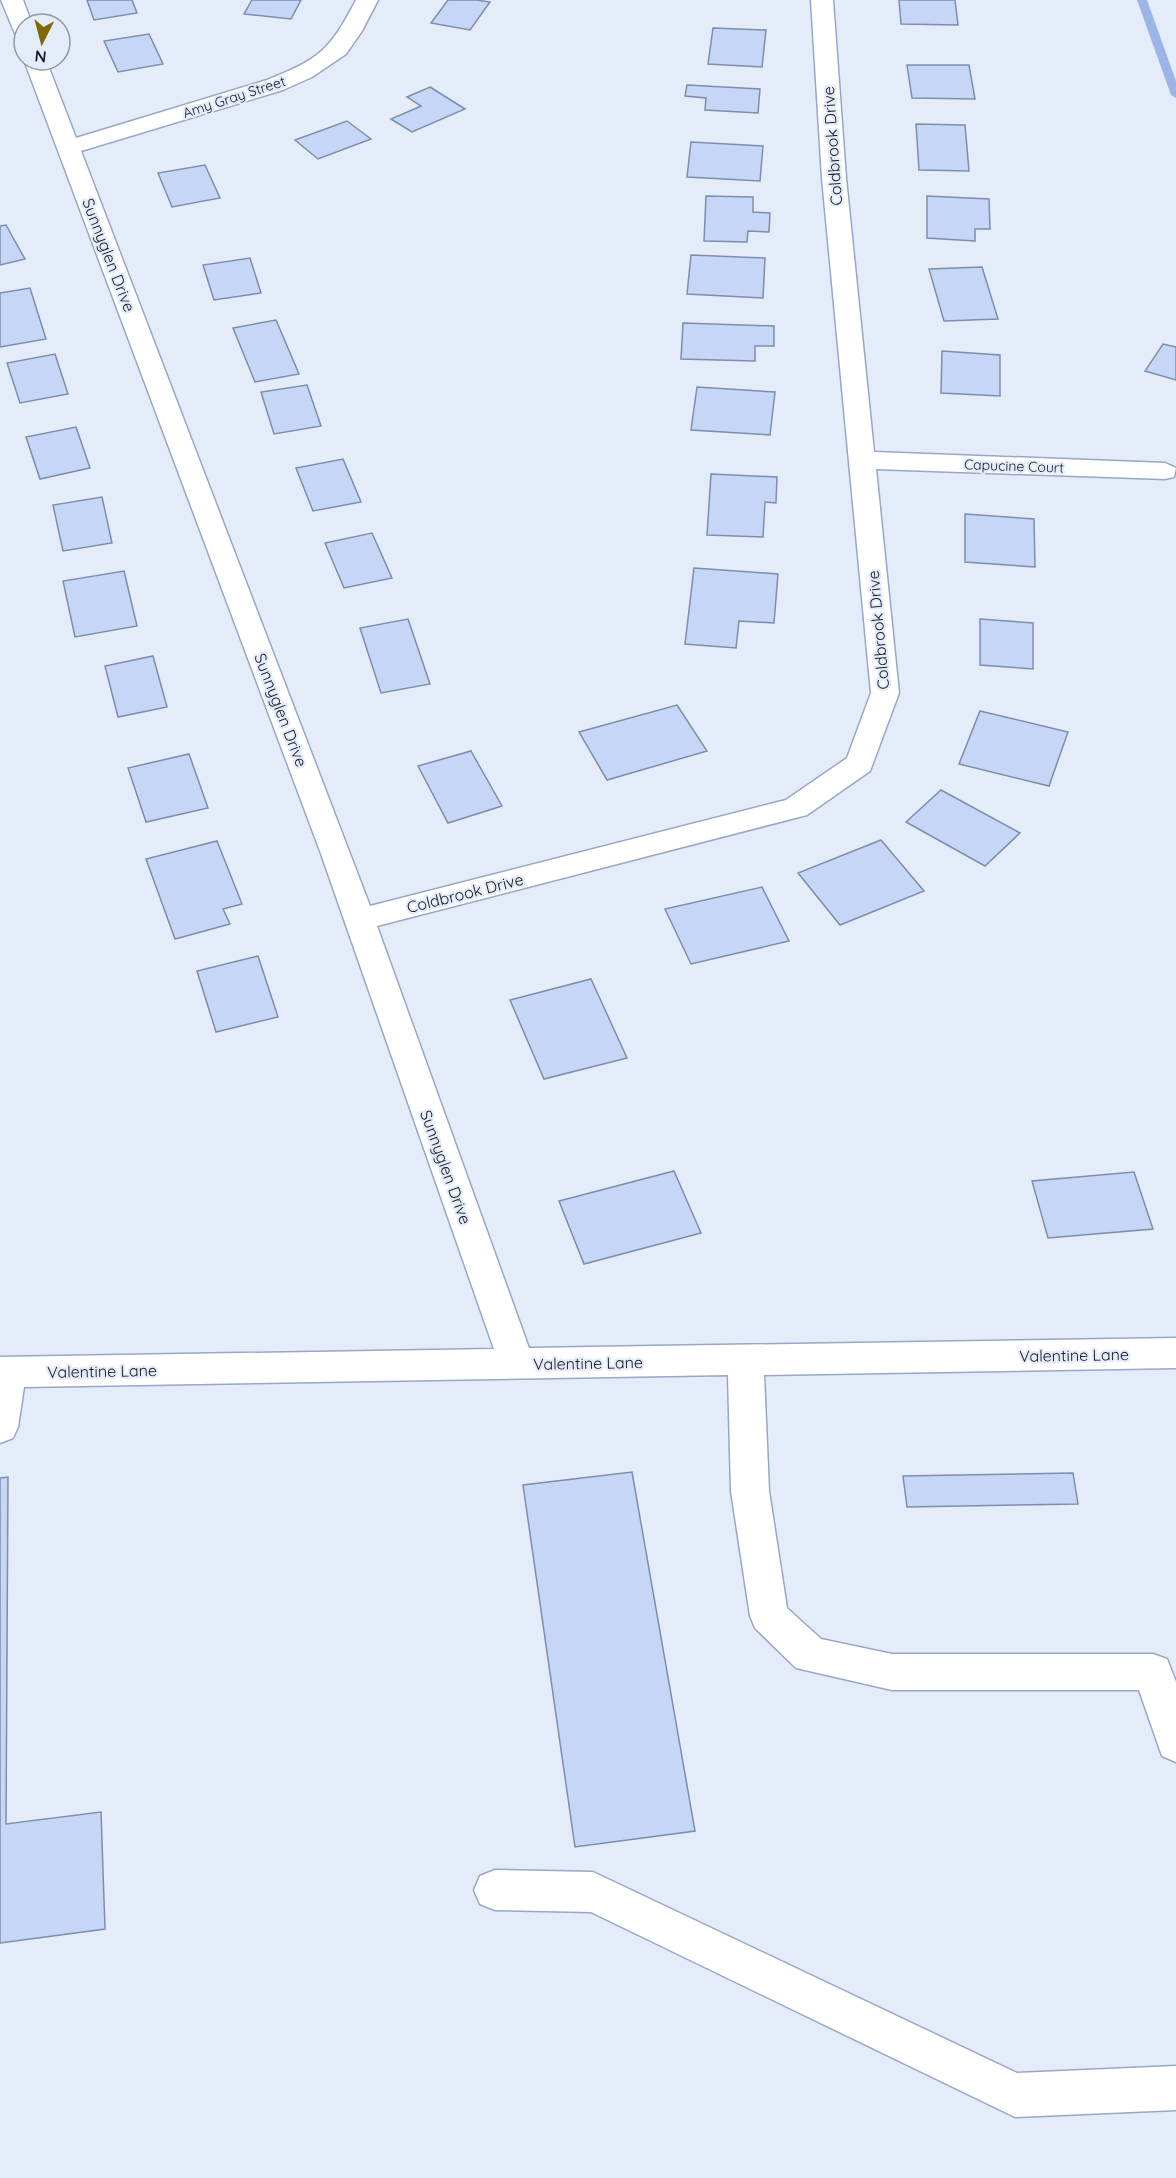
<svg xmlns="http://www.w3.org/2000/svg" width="1176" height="2178" viewBox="0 0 1176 2178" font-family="Quicksand,sans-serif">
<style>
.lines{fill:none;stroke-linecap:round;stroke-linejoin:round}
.stream{fill:#9cb5e8;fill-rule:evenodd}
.building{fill:#c6d6f6;stroke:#7e8dab;stroke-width:1.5}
.minor-casing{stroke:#97a7c6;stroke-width:3}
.minor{fill:#fff;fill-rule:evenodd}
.labels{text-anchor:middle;stroke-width:4.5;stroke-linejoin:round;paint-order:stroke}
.far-street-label{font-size:14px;fill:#141a25;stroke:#e5ecf9}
.street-label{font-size:16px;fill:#141a25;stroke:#e5ecf9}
</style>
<rect width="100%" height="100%" fill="#e5ecf9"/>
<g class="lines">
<!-- stream -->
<path class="stream" d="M1137,0H1147L1176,81V98L1171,95Z"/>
</g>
<!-- building -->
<path class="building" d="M87,0H132L137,13L94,20Z
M252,0H301L291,19L244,14Z
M448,0H476L490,2L470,30L431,23Z
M899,0H955L958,25L901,24Z
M713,28L766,30L762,67L708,64Z
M149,34L163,64L118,72L104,41Z
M907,65H969L975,99L912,98Z
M687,85L760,89L758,113L705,110L706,98L685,96Z
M430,87L465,109L412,132L391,119L421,106L407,97Z
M347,121L371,139L318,159L295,140Z
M916,124L965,125L969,171L919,170Z
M691,142L763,146L760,181L687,177Z
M205,165L220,198L172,207L158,173Z
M706,196L753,197V212L770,213L769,232L748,231L747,242L704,241Z
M927,196L989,199L990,229H975V241L927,238Z
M6,225L25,259L0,265V226Z
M691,255L765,258L763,298L687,294Z
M250,258L261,293L214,300L203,265Z
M982,267L998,319L944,321L929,269Z
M30,288L46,339L0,347V293Z
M276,320L299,374L255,382L233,328Z
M683,323L774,326V346H755V361L681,359Z
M1163,344L1176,347V380L1145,371Z
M942,351L1000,355V396L941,393Z
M55,354L68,394L20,403L7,363Z
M307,385L321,426L274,434L261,392Z
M697,387L775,392L770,435L691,430Z
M76,427L90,468L40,479L26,437Z
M343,459L361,502L313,511L296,468Z
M711,474L777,477L776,503L765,502L763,537L707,535Z
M102,497L112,543L63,551L53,505Z
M965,514L1034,519L1035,567L965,562Z
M372,533L392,578L344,588L325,543Z
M694,568L778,574L774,623L739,621L736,648L685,644Z
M124,571L137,626L75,637L63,581Z
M408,619L430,684L381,693L360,628Z
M980,619L1033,623V669L980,665Z
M153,656L167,707L118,717L105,666Z
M677,705L707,751L607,780L579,732Z
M980,711L1068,732L1049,786L959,764Z
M471,751L502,806L448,823L418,766Z
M189,754L208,808L146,822L128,768Z
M941,790L1020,833L985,866L906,822Z
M881,840L924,891L840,925L798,873Z
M217,841L242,904L223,909L230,924L175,939L146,859Z
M762,887L789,941L691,964L665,909Z
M258,956L278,1017L216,1032L197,971Z
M591,979L627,1058L544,1079L510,1000Z
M674,1171L701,1233L584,1264L559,1201Z
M1134,1172L1153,1229L1048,1238L1032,1181Z
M632,1472L695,1831L575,1847L523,1485Z
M1073,1473L1078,1504L907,1507L903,1476Z
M8,1477L6,1824L101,1812L105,1929L0,1943V1478Z"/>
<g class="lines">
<defs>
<path id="minor" d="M1,0H23L32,24H24V37L16,36Z
M356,0H378L362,31L346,54L312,77L283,90L81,151L370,906L786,800L847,758L871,693L822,178L811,0H833L846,178L874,452L1165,463L1176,468L1174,477L1165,479L876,469L899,693L870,771L807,815L377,926L529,1348L1176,1338V1368L764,1375L769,1491L787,1608L821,1639L892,1654H1153L1167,1659L1176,1682V1762L1162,1756L1139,1690H892L796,1668L755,1628L750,1616L731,1491L728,1375L24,1387L18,1427L13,1438L0,1443V1357L494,1349L320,851L24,60H46L76,138L267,80C320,59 330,50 356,0Z
M495,1870L593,1872L1017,2073L1176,2066V2110L1015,2117L591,1912L495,1910L480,1904L474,1890L480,1876Z"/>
</defs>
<!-- minor casing -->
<use href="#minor" class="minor-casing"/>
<!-- minor -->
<use href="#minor" class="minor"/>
</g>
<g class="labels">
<!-- far-street labels -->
<g class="far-street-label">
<text transform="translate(234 97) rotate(-18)" y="5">Amy Gray Street</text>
<text transform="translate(1014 466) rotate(2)" y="5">Capucine Court</text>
</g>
<!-- street labels -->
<g class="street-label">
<text transform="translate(832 146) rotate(-94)" y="6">Coldbrook Drive</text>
<text transform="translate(109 255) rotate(69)" y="6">Sunnyglen Drive</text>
<text transform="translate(878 630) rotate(-95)" y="6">Coldbrook Drive</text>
<text transform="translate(281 710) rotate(69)" y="6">Sunnyglen Drive</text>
<text transform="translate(465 893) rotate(-14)" y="6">Coldbrook Drive</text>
<text transform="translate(446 1167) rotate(70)" y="6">Sunnyglen Drive</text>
<text transform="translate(1074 1355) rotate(-1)" y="6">Valentine Lane</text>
<text transform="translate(588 1363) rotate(-1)" y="6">Valentine Lane</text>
<text transform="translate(102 1371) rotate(-1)" y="6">Valentine Lane</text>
</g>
</g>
<!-- north arrow -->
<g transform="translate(42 42) rotate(186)"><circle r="28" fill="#e5ecf9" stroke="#9198a4" stroke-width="1.5"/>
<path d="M0-4.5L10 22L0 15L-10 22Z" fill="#816a03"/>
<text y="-9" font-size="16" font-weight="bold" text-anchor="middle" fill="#141a25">N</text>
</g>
</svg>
